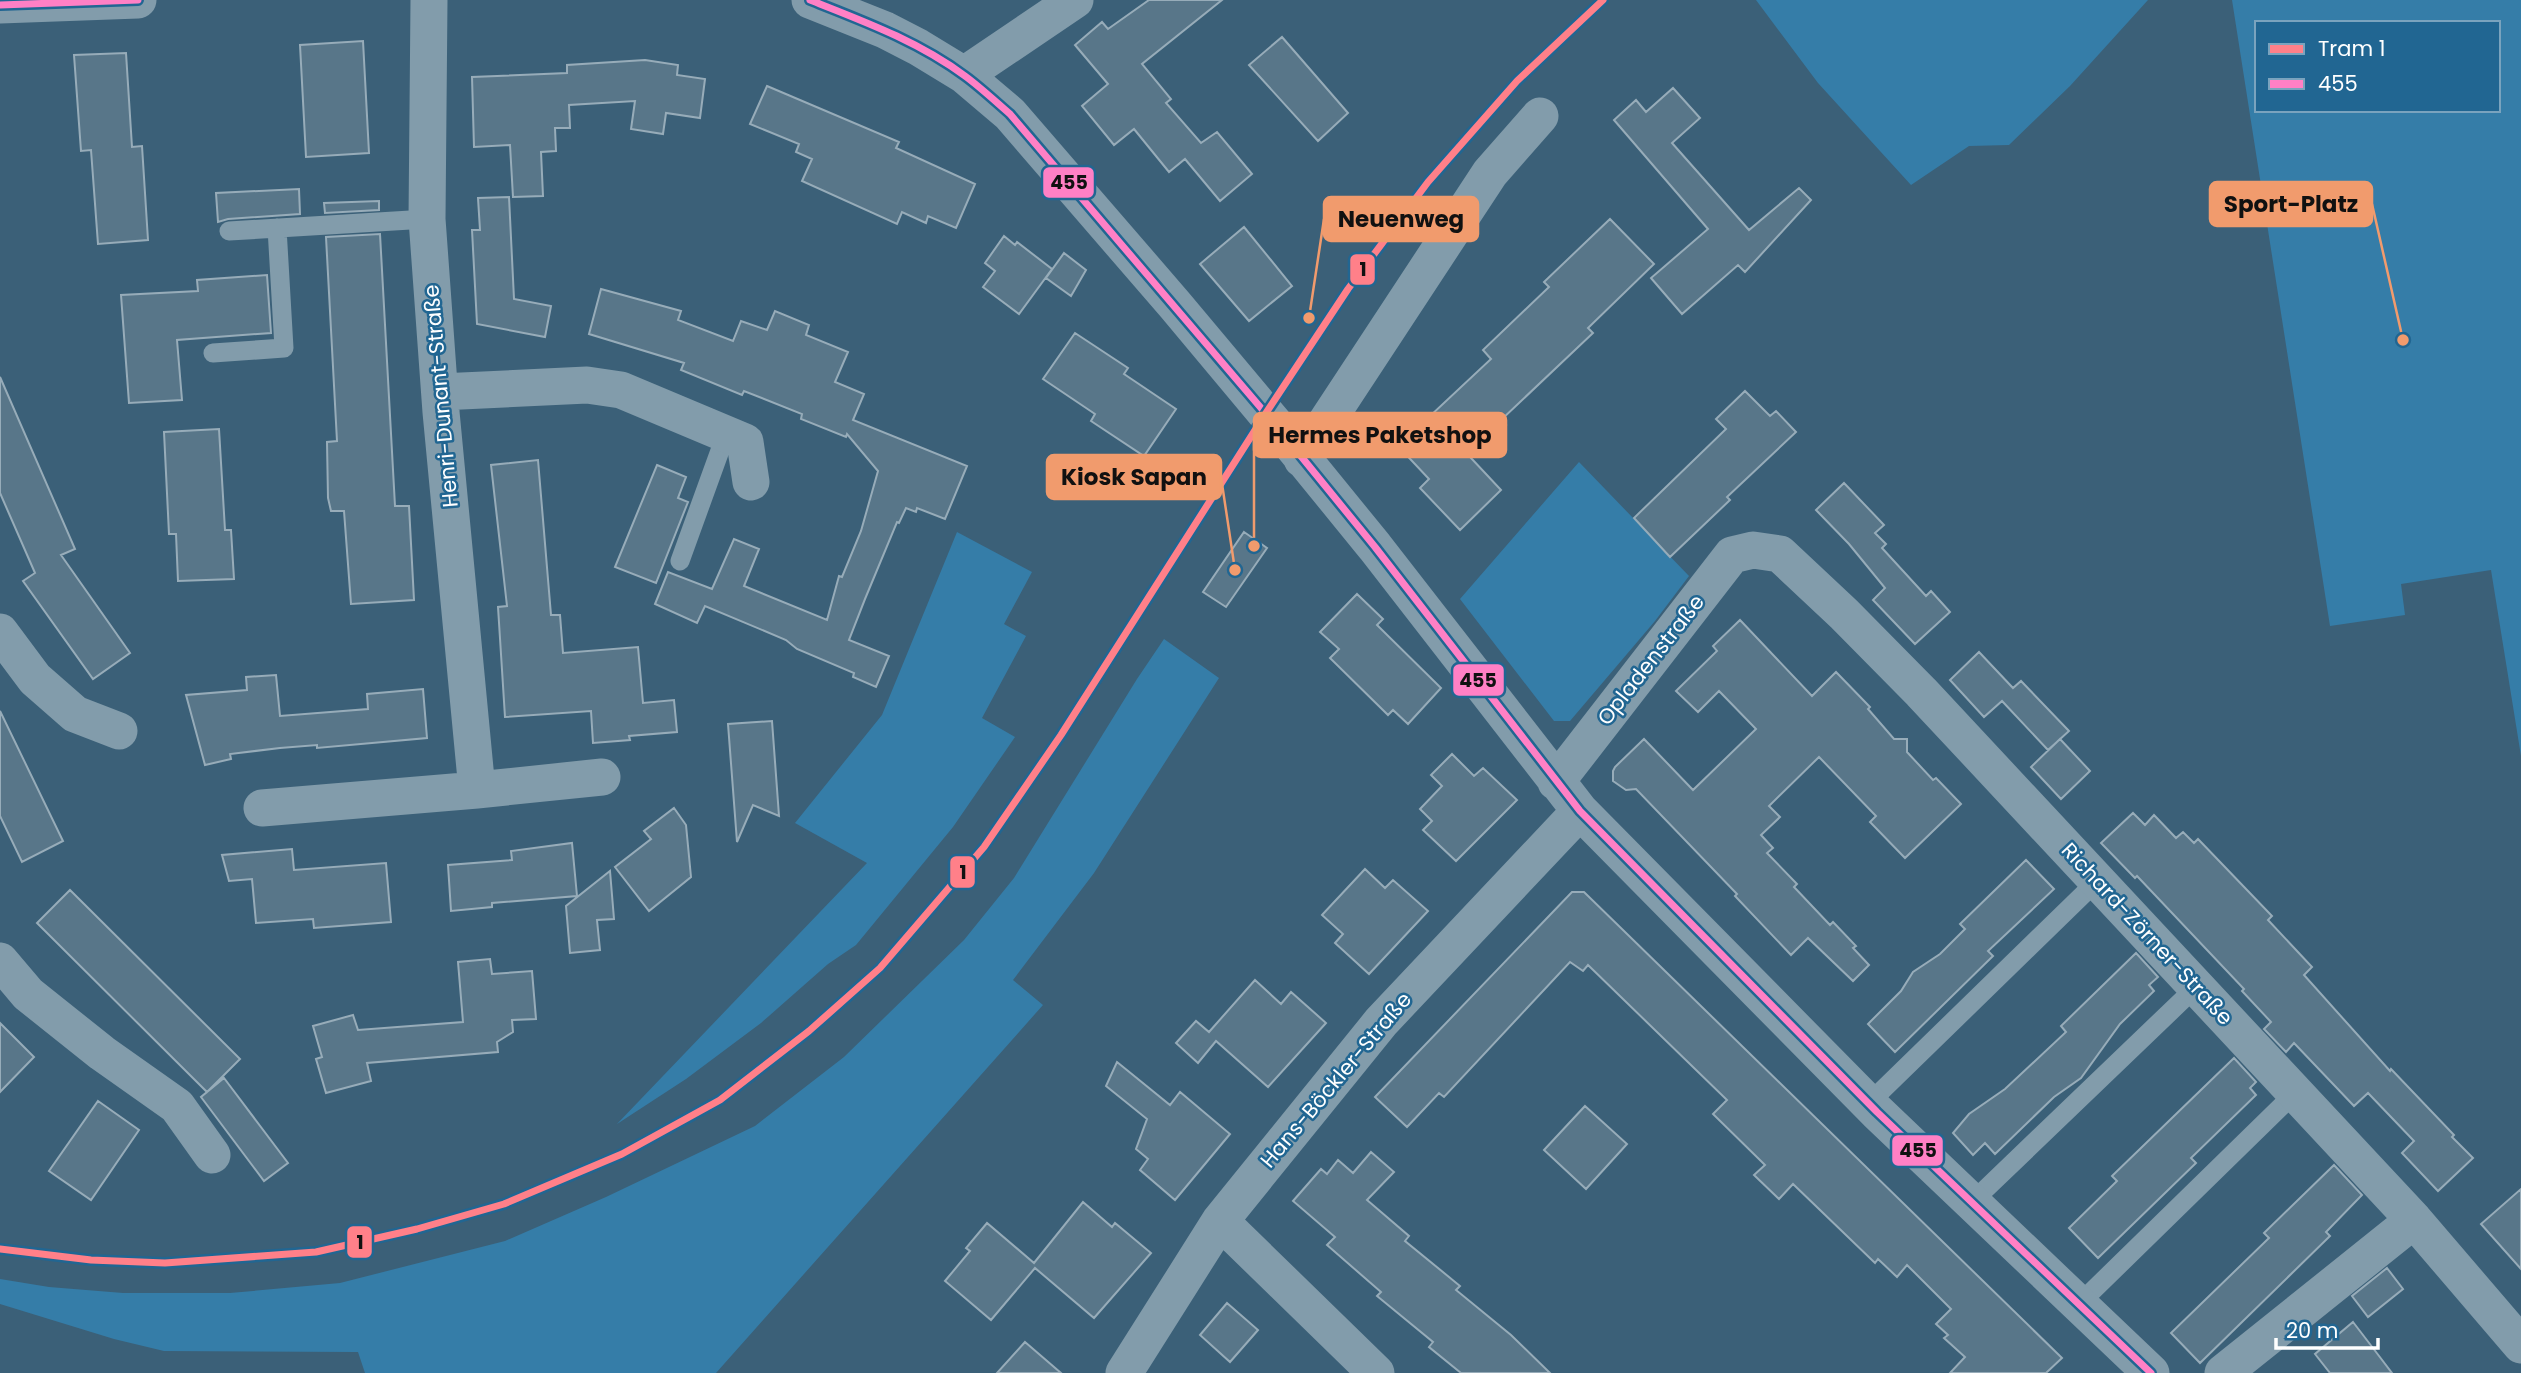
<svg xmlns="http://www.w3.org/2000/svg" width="2521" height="1373" viewBox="0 0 2521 1373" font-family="Poppins,sans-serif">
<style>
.green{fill:#357da8;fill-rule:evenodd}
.building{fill:#587689;stroke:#97acb9;stroke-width:2}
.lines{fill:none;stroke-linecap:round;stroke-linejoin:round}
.service{stroke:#829cab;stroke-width:19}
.minor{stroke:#829cab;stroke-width:37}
.bus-1-casing{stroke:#216692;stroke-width:12}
.bus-1{stroke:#ff80c5;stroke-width:7}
.tram-1-casing{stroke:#216692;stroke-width:12}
.tram-1{stroke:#ff8089;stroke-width:7}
.labels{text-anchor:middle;stroke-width:5;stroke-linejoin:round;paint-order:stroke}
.street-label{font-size:21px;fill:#fff;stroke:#216692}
.leader{fill:none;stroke:#f19b6d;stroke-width:2.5}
.callout-dot{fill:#f19b6d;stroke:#216692;stroke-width:2.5}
.callout{fill:#f19b6d;stroke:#f19b6d;stroke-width:2.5}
.callout-label{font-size:23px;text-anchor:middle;font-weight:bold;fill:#111}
.line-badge{stroke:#216692;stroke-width:2.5}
.pale-badge-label{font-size:19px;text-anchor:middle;font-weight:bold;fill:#111}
</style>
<rect width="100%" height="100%" fill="#3b6078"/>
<!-- green -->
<path class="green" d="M1756,0H2148L2070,86L2009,145L1969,146L1911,185L1818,83Z
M2232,0H2521V756L2491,570L2401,584L2405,615L2330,626ZM2257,23H2498V110H2257Z
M1579,462L1689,576L1655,621L1570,721H1554L1460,599Z
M957,532L1032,572L1004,624L1026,636L982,718L1015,737L953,827L856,945L828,964L761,1023L686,1079L617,1124L867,863L795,823L882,715Z
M1164,639L1219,678L1094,873L1013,980L1043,1005L716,1373H365L358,1352L164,1351L114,1339L0,1304V1279L49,1287L123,1293H230L340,1283L505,1241L606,1197L755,1126L844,1057L964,940L1014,878L1137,679Z"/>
<!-- building -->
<path class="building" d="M1149,0H1222L1142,64L1171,99L1166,103L1201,143L1217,132L1252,174L1220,201L1185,159L1169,172L1134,129L1114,145L1082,106L1108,84L1075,45L1102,22L1108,29Z
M1282,37L1348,113L1318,141L1249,65Z
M363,41L369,153L306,157L300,45Z
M126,53L132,147L142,146L148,240L98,244L91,150L81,151L74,55Z
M645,60L678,65L677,75L705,79L700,118L666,113L663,134L631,129L635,101L569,105L570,128H555L556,151L541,152L543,196L513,197L510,145L474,147L472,77L567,73V65Z
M767,86L899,142L896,148L975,184L956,228L928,216L926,223L902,212L897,224L802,181L812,159L796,152L799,144L750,124Z
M1673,88L1700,118L1672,143L1749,230L1799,188L1811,200L1745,272L1738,265L1682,314L1651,278L1708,229L1614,120L1636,100L1646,112Z
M299,189L300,214L228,219L218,222L216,193Z
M509,197L514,299L551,306L545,337L477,324L472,230H480L478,198Z
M379,201V210L325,213L324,203Z
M1610,219L1654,264L1588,328L1593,333L1501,420L1506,425L1471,458L1501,490L1460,530L1420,488L1429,479L1398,446L1491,359L1483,350L1549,287L1544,282Z
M1244,227L1292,286L1249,321L1200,264Z
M380,234L395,506H409L414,600L351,604L344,511H331L328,498L327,442L337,441L326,237Z
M1004,236L1015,245L1017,242L1052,269L1019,314L983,287L995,271L985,263Z
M1064,253L1086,270L1071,296L1046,278Z
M267,275L271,333L177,340L182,400L129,403L121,295L198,291L197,280Z
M601,289L681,311L678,320L733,341L741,321L767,330L775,311L809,325L806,335L848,352L835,382L864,394L853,420L967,466L945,519L917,508L916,512L906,508L899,523L897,522L865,599L849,640L889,656L876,687L853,677L854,673L797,649L786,640L705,606L697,623L655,604L668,572L712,589L734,539L759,549L744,586L827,620L839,576L842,577L861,531L878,471L847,434L846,437L801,419L802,414L744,391L742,395L681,370L684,363L589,334Z
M1075,333L1128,368L1124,374L1176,409L1144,456L1091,421L1095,414L1043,379Z
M0,377L75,549L61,555L130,653L93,679L23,581L35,573L0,493Z
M1745,391L1770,416L1776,411L1796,432L1727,497L1730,500L1670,557L1634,518L1726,429L1716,419Z
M219,429L225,530H231L234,579L178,581L176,534H169L164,432Z
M538,460L551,615H560L563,653L638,647L643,703L674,700L677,732L629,736L630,740L593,743L591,711L505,717L498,607L507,606L491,465Z
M657,465L686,477L678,498L688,502L656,583L615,567Z
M1844,483L1884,525L1875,533L1886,544L1882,548L1926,596L1931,591L1950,612L1915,644L1873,600L1885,588L1849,544L1816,510Z
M1244,532L1267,548L1226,607L1203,592Z
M1357,594L1383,619L1377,625L1441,688L1408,724L1393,710L1388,715L1330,658L1339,649L1320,632Z
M1740,620L1812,696L1836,672L1870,707L1868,709L1894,739H1907V752L1933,780L1936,778L1961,804L1905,858L1870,822L1876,816L1819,757L1769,806L1780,817L1761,835L1773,848L1767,853L1797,884L1794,887L1830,925L1833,922L1856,946L1853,948L1869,965L1853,981L1808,938L1791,955L1735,896L1737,894L1636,789L1626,790L1613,781V771L1615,767L1644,739L1693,790L1756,729L1719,691L1698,712L1676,691L1717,651L1713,646Z
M1979,652L2013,688L2021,681L2069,731L2048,750L2002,701L1984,717L1950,680Z
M276,675L280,716L368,709L367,694L423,689L427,738L317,748V745L280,748L230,754L231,759L205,765L186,695L247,690L246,677Z
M0,711L63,841L22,862L0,816Z
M772,721L779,816L753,805L737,842L728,724Z
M2060,739L2090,771L2061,799L2031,767Z
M1452,754L1474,776L1483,768L1517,800L1456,861L1423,830L1432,821L1420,809L1442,786L1431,775Z
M674,808L686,825L691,877L649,911L615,867L651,839L644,831Z
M2133,813L2145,825L2154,815L2176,838L2183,832L2194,843L2198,839L2272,916L2268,920L2312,967L2304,975L2390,1071L2391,1069L2454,1135L2452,1137L2473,1158L2438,1191L2402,1153L2414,1141L2368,1093L2354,1106L2294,1043L2286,1052L2264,1029L2271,1022L2242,991L2244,989L2137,876L2135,878L2101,843Z
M572,843L577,896L492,903V907L451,911L448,865L512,860L511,851Z
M292,849L294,870L386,863L391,922L314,928L313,919L256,923L252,879L229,881L222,855Z
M2026,860L2054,889L1988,951L1993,956L1895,1052L1868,1024L1901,991L1913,972L1940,954L1965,929L1960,924Z
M1365,869L1385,888L1393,880L1428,911L1369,974L1335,943L1343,934L1322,915Z
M610,871L614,919L597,920L600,950L570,953L566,906Z
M70,890L240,1059L207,1092L37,923Z
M1572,892H1584L2062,1358L2046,1373H1950L1965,1357L1944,1338L1948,1335L1936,1324L1951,1309L1907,1265L1897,1277L1878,1259L1875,1263L1793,1184L1779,1199L1754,1175L1765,1165L1713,1114L1727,1100L1588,965L1583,971L1570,962L1444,1097L1439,1093L1407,1127L1375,1097Z
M2136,953L2158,977L2149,985L2154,991L2120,1024L2081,1078L2054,1097L1995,1154L1985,1143L1973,1155L1953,1133L1969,1114L2005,1089L2066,1032L2061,1026Z
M490,959L492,974L532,971L536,1019L512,1020L513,1032L497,1042L498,1052L367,1063L371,1081L326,1093L316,1059L322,1057L313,1026L353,1015L358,1030L463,1022L458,962Z
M1255,980L1281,1004L1291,992L1326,1023L1268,1087L1216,1041L1198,1063L1176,1043L1196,1021L1209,1032Z
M0,1023L34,1057L0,1092Z
M2234,1058L2256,1082L2250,1088L2256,1095L2191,1158L2196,1163L2098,1258L2069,1228L2117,1181L2112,1176Z
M1117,1062L1170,1105L1180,1092L1230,1134L1175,1200L1140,1170L1148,1159L1136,1149L1147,1119L1106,1086Z
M224,1078L288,1163L264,1181L201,1097Z
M98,1101L139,1130L91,1200L49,1171Z
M1585,1106L1627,1144L1586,1189L1544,1150Z
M1371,1152L1394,1172L1367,1200L1409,1236L1405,1241L1460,1286L1456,1290L1511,1335L1550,1373H1461L1429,1347L1433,1342L1377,1296L1381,1292L1327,1245L1335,1237L1293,1201L1321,1169L1327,1174L1338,1160L1353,1173Z
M2334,1165L2362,1195L2326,1232L2330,1236L2200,1363L2171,1333L2269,1238L2264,1233Z
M2521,1189V1269L2481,1224Z
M1083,1202L1112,1227L1115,1223L1151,1253L1094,1318L1035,1268L991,1320L945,1281L970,1251L966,1248L987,1223L1034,1263Z
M2387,1268L2403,1289L2368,1317L2352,1296Z
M1227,1303L1258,1330L1230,1362L1200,1335Z
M2353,1322L2376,1352L2392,1373H2330L2315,1354Z
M1025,1342L1061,1373H997Z"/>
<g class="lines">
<!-- service -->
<path class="service" d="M229,231L427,219
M213,353L284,348L277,228
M680,561L726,434
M1869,1103L2097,881
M1972,1202L2196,987
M2079,1304L2295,1093"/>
<!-- minor -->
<path class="minor" d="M429,0L427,219L441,412L477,790
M810,0L885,30L918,47L964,75L1010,114L1175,305L1278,428L1375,547L1580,811L1877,1112L2151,1373
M0,5L138,0
M964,75L1075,0
M440,392L587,385L621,390L745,442L751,482
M1302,459L1490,173L1540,116
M0,632L35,679L75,714L119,731
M1556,782L1732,555L1753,550L1780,554L1844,614L1921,692L2414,1220L2521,1345
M262,808L477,790L602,777
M0,961L28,994L102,1053L177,1106L212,1155
M1220,1221L1376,1373
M1124,1373L1220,1221L1381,1022L1580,811
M2223,1373L2414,1220"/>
<defs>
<path id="bus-1" d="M810,0C863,21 918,41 965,76C980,87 995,101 1010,114L1278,428L1375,547L1580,811L1877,1112L2151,1373
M0,5L138,0"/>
</defs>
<!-- bus-1 casing -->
<use href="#bus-1" class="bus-1-casing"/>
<!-- bus-1 -->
<use href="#bus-1" class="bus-1"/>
<defs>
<path id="tram-1" d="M0,1249L91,1260L165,1263L316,1252L417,1229L504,1204L622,1154L720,1100L809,1031L880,968L984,847L1061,735L1266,413L1348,289L1428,182L1517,81L1603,0"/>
</defs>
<!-- tram-1 casing -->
<use href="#tram-1" class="tram-1-casing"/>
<!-- tram-1 -->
<use href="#tram-1" class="tram-1"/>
</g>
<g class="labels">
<!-- street labels -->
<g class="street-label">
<text transform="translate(441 396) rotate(-95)" y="7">Henri-Dunant-Straße</text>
<text transform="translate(1651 660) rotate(-52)" y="7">Opladenstraße</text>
<text transform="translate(2147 934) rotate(47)" y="7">Richard-Zörner-Straße</text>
<text transform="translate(1336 1080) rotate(-50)" y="7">Hans-Böckler-Straße</text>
</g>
</g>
<!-- callouts -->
<path class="leader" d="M2403 340L2372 204M1309 318L1324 219M1254 546L1254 435M1235 570L1221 477"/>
<g class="callout-dot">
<circle cx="2403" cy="340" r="7"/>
<circle cx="1309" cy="318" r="7"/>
<circle cx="1254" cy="546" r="7"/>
<circle cx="1235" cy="570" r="7"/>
</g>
<g class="callout">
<rect x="2210" y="182" width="162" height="44" rx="7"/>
<rect x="1324" y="197" width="154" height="44" rx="7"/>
<rect x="1254" y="413" width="252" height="44" rx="7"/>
<rect x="1047" y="455" width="174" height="44" rx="7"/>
</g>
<g class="callout-label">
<text x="2291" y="212">Sport-Platz</text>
<text x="1401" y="227">Neuenweg</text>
<text x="1380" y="443">Hermes Paketshop</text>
<text x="1134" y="485">Kiosk Sapan</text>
</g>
<g class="line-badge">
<rect x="1042" y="166" width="53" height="33" rx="7" fill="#ff80c5"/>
<rect x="1349" y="253" width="27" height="33" rx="7" fill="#ff8089"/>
<rect x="1452" y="663" width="53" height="34" rx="7" fill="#ff80c5"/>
<rect x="949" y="855" width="27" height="34" rx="7" fill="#ff8089"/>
<rect x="1891" y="1134" width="53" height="33" rx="7" fill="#ff80c5"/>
<rect x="346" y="1225" width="27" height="34" rx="7" fill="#ff8089"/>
</g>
<g class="pale-badge-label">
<text x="1069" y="189">455</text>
<text x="1363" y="276">1</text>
<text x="1478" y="687">455</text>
<text x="963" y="879">1</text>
<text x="1918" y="1157">455</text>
<text x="360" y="1249">1</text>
</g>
<!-- legend -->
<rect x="2255" y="21" width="245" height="91" fill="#216692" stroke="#7aa3be" stroke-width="2"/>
<rect x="2269" y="44" width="35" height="10" fill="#ff8089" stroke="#7aa3be" stroke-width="2"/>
<text x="2318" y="56" font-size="21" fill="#ffffff">Tram 1</text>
<rect x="2269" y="79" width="35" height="10" fill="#ff80c5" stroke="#7aa3be" stroke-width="2"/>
<text x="2318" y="91" font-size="21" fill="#ffffff">455</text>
<!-- scale -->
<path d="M2276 1338v10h102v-10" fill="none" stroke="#ffffff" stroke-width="3.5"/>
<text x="2286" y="1338" font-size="21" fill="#ffffff" stroke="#216692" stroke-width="5" paint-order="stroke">20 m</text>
</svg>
